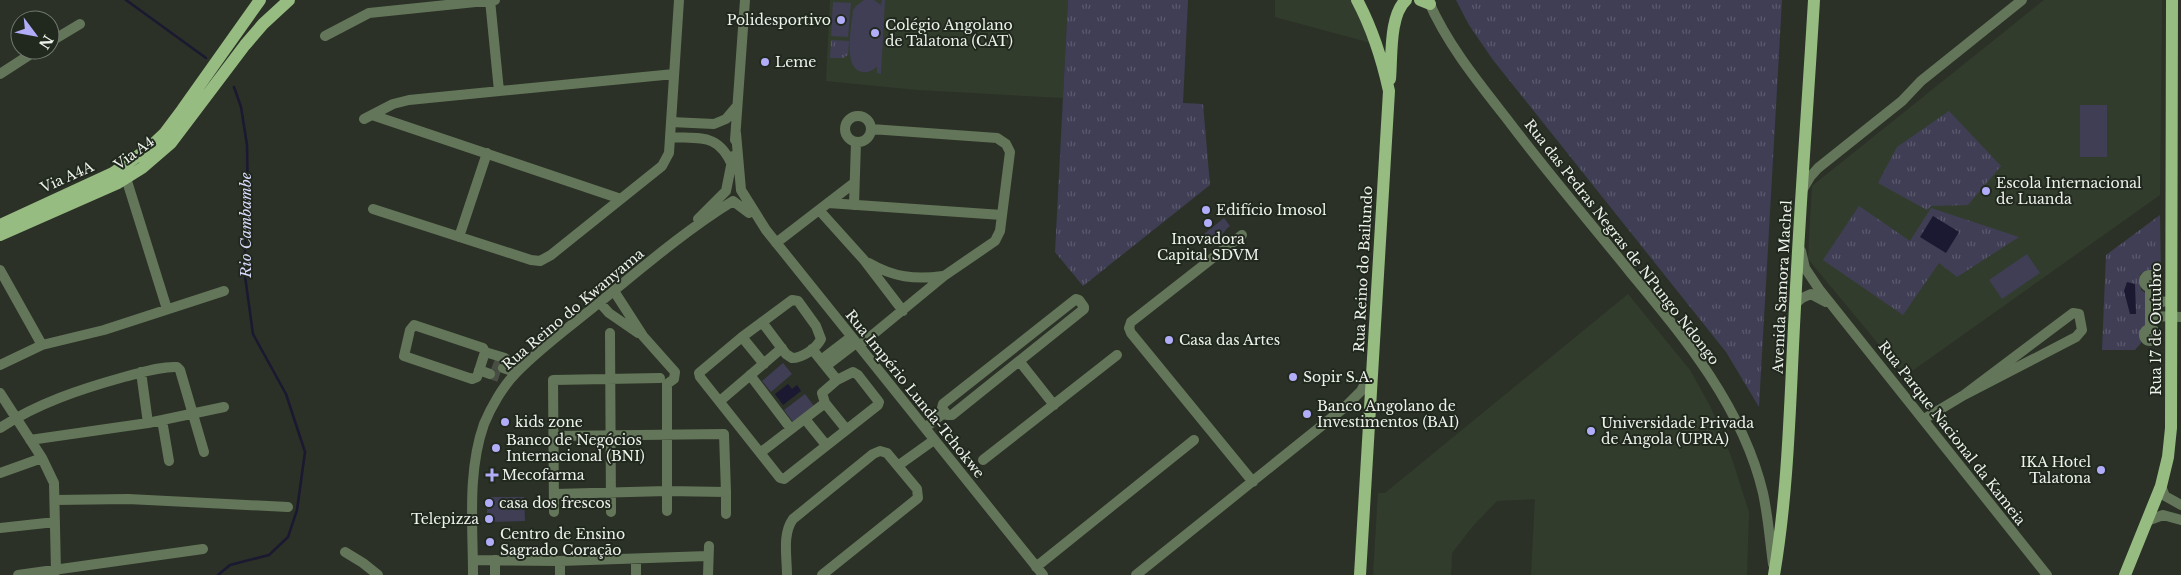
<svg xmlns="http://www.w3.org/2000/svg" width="2181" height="575" viewBox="0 0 2181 575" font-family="'Libre Baskerville',serif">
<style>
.built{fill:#323c2d}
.grass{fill:url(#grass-tufts)}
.green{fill:#3f3e55}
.water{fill:#1b1831}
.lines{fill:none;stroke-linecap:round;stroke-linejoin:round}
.stream{stroke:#1b1831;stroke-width:2.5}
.minor-tunnel{stroke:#484e44;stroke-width:10;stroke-dasharray:10 5;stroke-linecap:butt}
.minor{stroke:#647659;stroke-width:10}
.major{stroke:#97bc81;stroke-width:12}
.poi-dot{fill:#b2adf9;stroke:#21281e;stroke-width:2}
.labels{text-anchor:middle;stroke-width:4;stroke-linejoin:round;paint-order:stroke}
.poi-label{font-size:14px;fill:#edf2eb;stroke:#21281e;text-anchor:start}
.street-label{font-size:14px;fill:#edf2eb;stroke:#21281e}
.water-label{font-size:15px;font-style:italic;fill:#d8d8fa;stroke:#21281e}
</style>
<defs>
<pattern id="grass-tufts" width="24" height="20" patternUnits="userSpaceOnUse" patternTransform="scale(1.25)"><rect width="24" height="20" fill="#3f3e55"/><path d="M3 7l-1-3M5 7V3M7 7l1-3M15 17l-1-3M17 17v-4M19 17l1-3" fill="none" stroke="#5b5a6e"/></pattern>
</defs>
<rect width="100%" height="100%" fill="#2b3127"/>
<!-- built -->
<path class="built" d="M830,0H1068L1063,98L918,90L826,81Z
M1275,0H1351L1371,43L1275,17Z
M2044,0H2162L2160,195L1905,376L1808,259L1812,186Z
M1628,294L1690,370L1710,406L1731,456L1749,512L1747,575H1531L1535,499L1497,501L1473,526L1452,553L1451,575H1373L1378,493H1385Z"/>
<!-- grass -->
<path class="grass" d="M1068,0H1188L1183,103L1203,104L1210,185L1083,286L1055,252Z
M1456,0H1782L1759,407L1726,352L1493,60L1469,25Z
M831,40L849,41L848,55L843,58H830Z
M1949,111L2001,166L1968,205L1931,206L1927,210L1878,183L1897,147Z
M1859,206L1910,241L1931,208L2019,237L1957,277L1939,263L1903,315L1823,260Z
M2160,215L2161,277L2152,269L2140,274L2141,290L2147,294L2148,325L2141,329V343L2135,350H2102L2106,255Z"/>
<!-- green -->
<path class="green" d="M864,0H874L881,5L882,0H885L881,74L877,73V67C872,71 866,74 859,71C843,64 852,25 853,10L856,6Z
M833,2L851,3L848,37L831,36Z
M2080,105H2107V157H2080Z
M1224,218L1230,226C1222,232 1221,239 1213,246L1204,234Z
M2027,254L2040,273L2002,299L1989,280Z
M783,363L792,374L771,392L762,381Z
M805,394L814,406L793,422L784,410Z
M487,497H524L525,521L487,522Z"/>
<!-- water -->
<path class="water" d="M1933,216L1959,232L1946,253L1920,237Z
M2127,282L2135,284L2136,314H2130L2124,291Z
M788,384L792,389L797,385L801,391L783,405L775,394Z"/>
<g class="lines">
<!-- stream -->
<path class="stream" d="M126,0L206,58
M218,575L230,565L269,555L288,537L297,510L305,452L286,394L253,334L244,269L248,202L247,145L241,107L234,87"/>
<!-- minor-tunnel -->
<path class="minor-tunnel" d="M493,364L503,368
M490,374L499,377"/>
<!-- minor -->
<path class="minor" d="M490,0L499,91
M1428,0C1447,44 1478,82 1507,119C1546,171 1589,221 1630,272C1685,338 1743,408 1763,493C1768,516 1770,541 1773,564
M325,36L369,13L495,0
M50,42L80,24
M0,74L37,50
M372,115L621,199
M845 129a13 13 0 1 1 26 0a13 13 0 1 1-26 0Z
M364,119L393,104L409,100L674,74
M671,122L714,124L726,119L737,106
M736,133L741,190L766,230L1043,575
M670,137C701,139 718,133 732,165
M735,140L745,0
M126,178L167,309
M1803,189L1810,177L1818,168L1902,101L1921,81L2022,0
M828,203L1002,215
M854,205L856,142
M373,209L531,260L540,261L551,255L662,166L669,153L679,0
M819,210L864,260L903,311
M698,219L726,191L733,156
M1242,235L1131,322L1129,328L1131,333L1253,482
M459,237L487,153
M776,243L854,183
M1801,251L1805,268L1819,289L2047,575
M869,263C893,277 915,280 943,276
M0,270L42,345
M2144 281a6 6 0 1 1 12 0a6 6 0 1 1-12 0Z
M2150,287V328
M614,291L643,336L675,372L674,379L667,384
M1076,299L1079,300L1084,307V309L952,415H947L942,408L943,404Z
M2160,302L2171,301
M600,303L609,313L638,333
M1795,304L1802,298L1811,294L1826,302
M2150,316L2181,317
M762,322L786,354L792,358C802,358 816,349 821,339L816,326L798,301L792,300L742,337L699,373L700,377L780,478L784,479L878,405L879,402L858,375L853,372L837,380L822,393L825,403L846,429
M414,325L483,348L485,352L477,377L472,379L404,356L410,330Z
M2144 335a6 6 0 1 1 12 0a6 6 0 1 1-12 0Z
M610,333L611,512
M742,337L764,364
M859,346L944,276L995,241L1000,231L1010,152L1006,144L997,138L871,129
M812,349L837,380
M485,352L505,358
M821,360L851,337
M1020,362L1054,405
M0,365L42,345L104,330L224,291
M826,366L856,343
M503,368L516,372
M479,370L490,374
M141,372L148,423
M750,375L791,429
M667,384V511
M0,393L42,458L54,483L56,571
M720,401L782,348
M805,419L826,445
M1924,419L1964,395L2076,337L2082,330L2079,314L2073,313L1964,395
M162,420L169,461
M0,428C38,403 81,389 124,377C141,373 160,366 177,367L180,370L204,452
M925,428L945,412
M554,436L724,434L726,492
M30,440L148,423L224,407
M760,453L825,403
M983,460L1117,355
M899,465L934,440
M0,473L42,458
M2161,486L2165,496L2181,505
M555,494L667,491L726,492V514
M55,500L128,499L288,507
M554,512L553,380L660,378
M2147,521L2163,515L2181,520
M0,528L55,522
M345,552L363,563L378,575
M636,559V575
M473,560L560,561L708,556
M495,560V575
M560,561V575
M1036,567L1194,440
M18,575L203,549
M473,575C473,526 467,472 484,424C491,407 503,386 516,373C541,347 572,325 600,302C643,267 686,230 733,201L749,213
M708,575L709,546
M787,575C787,557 782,534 793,519L873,454L880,451L887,453L917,489L918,498L822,575
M1136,575L1345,407L1361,391L1371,372"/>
<!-- major -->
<path class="major" d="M1357,0C1373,30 1382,59 1389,91L1360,575
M1420,0L1430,4
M1390,79C1392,58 1389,15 1406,0
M0,225L113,173L148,149L164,134L182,110L260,0
M0,235L118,183L142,168L171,143L245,45L263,24L289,0
M1774,575C1789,486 1790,396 1795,307C1800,204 1808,102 1814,0
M2125,575L2161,486L2168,457L2171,428L2172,0"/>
</g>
<!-- markers -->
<g class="poi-dot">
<circle cx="841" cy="20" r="5"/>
<circle cx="875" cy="33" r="5"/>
<circle cx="765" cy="62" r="5"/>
<circle cx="1986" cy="191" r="5"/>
<circle cx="1206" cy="210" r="5"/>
<circle cx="1208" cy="223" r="5"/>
<circle cx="1169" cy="340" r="5"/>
<circle cx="1293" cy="377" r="5"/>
<circle cx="1307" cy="414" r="5"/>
<circle cx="505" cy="422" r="5"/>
<circle cx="1591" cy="431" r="5"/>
<circle cx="496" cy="448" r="5"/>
<circle cx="2101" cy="470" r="5"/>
<path d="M489.5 467.5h5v5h5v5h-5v5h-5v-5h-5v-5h5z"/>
<circle cx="489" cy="503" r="5"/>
<circle cx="489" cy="519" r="5"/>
<circle cx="490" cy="542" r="5"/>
</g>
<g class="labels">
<!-- poi labels -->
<g class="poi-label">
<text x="831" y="25" text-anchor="end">Polidesportivo</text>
<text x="885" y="30">Colégio Angolano<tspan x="885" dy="16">de Talatona (CAT)</tspan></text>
<text x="775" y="67">Leme</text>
<text x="1996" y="188">Escola Internacional<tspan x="1996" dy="16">de Luanda</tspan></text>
<text x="1216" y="215">Edifício Imosol</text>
<text x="1208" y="244" text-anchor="middle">Inovadora<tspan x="1208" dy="16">Capital SDVM</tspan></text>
<text x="1179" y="345">Casa das Artes</text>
<text x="1303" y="382">Sopir S.A.</text>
<text x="1317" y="411">Banco Angolano de<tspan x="1317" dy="16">Investimentos (BAI)</tspan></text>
<text x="515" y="427">kids zone</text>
<text x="1601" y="428">Universidade Privada<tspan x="1601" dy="16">de Angola (UPRA)</tspan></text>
<text x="506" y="445">Banco de Negócios<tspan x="506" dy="16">Internacional (BNI)</tspan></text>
<text x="2091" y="467" text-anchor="end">IKA Hotel<tspan x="2091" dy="16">Talatona</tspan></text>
<text x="502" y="480">Mecofarma</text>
<text x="499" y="508">casa dos frescos</text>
<text x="479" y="524" text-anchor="end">Telepizza</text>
<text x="500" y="539">Centro de Ensino<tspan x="500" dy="16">Sagrado Coração</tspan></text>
</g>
<!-- street labels -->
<g class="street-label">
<text transform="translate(134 153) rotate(-36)" y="5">Via A4</text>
<text transform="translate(67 177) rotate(-24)" y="5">Via A4A</text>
<text transform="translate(1622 242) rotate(52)" y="5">Rua das Pedras Negras de NPungo Ndongo</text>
<text transform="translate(1363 269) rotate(-87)" y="5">Rua Reino do Bailundo</text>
<text transform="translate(1782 287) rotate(-87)" y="5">Avenida Samora Machel</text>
<text transform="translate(573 309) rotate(-40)" y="5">Rua Reino do Kwanyama</text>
<text transform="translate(2156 329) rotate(-90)" y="5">Rua 17 de Outubro</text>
<text transform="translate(915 394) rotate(51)" y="5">Rua Império Lunda-Tchokwe</text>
<text transform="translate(1952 433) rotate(52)" y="5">Rua Parque Nacional da Kameia</text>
</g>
<!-- water labels -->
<g class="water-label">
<text transform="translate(246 225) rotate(-90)" y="5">Rio Cambambe</text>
</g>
</g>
<!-- north arrow -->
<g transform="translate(35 35) rotate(122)"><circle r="24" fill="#21281e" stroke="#737970"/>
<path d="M0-4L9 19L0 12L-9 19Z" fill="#b2adf9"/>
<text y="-8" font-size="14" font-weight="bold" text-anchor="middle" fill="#edf2eb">N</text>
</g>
</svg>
